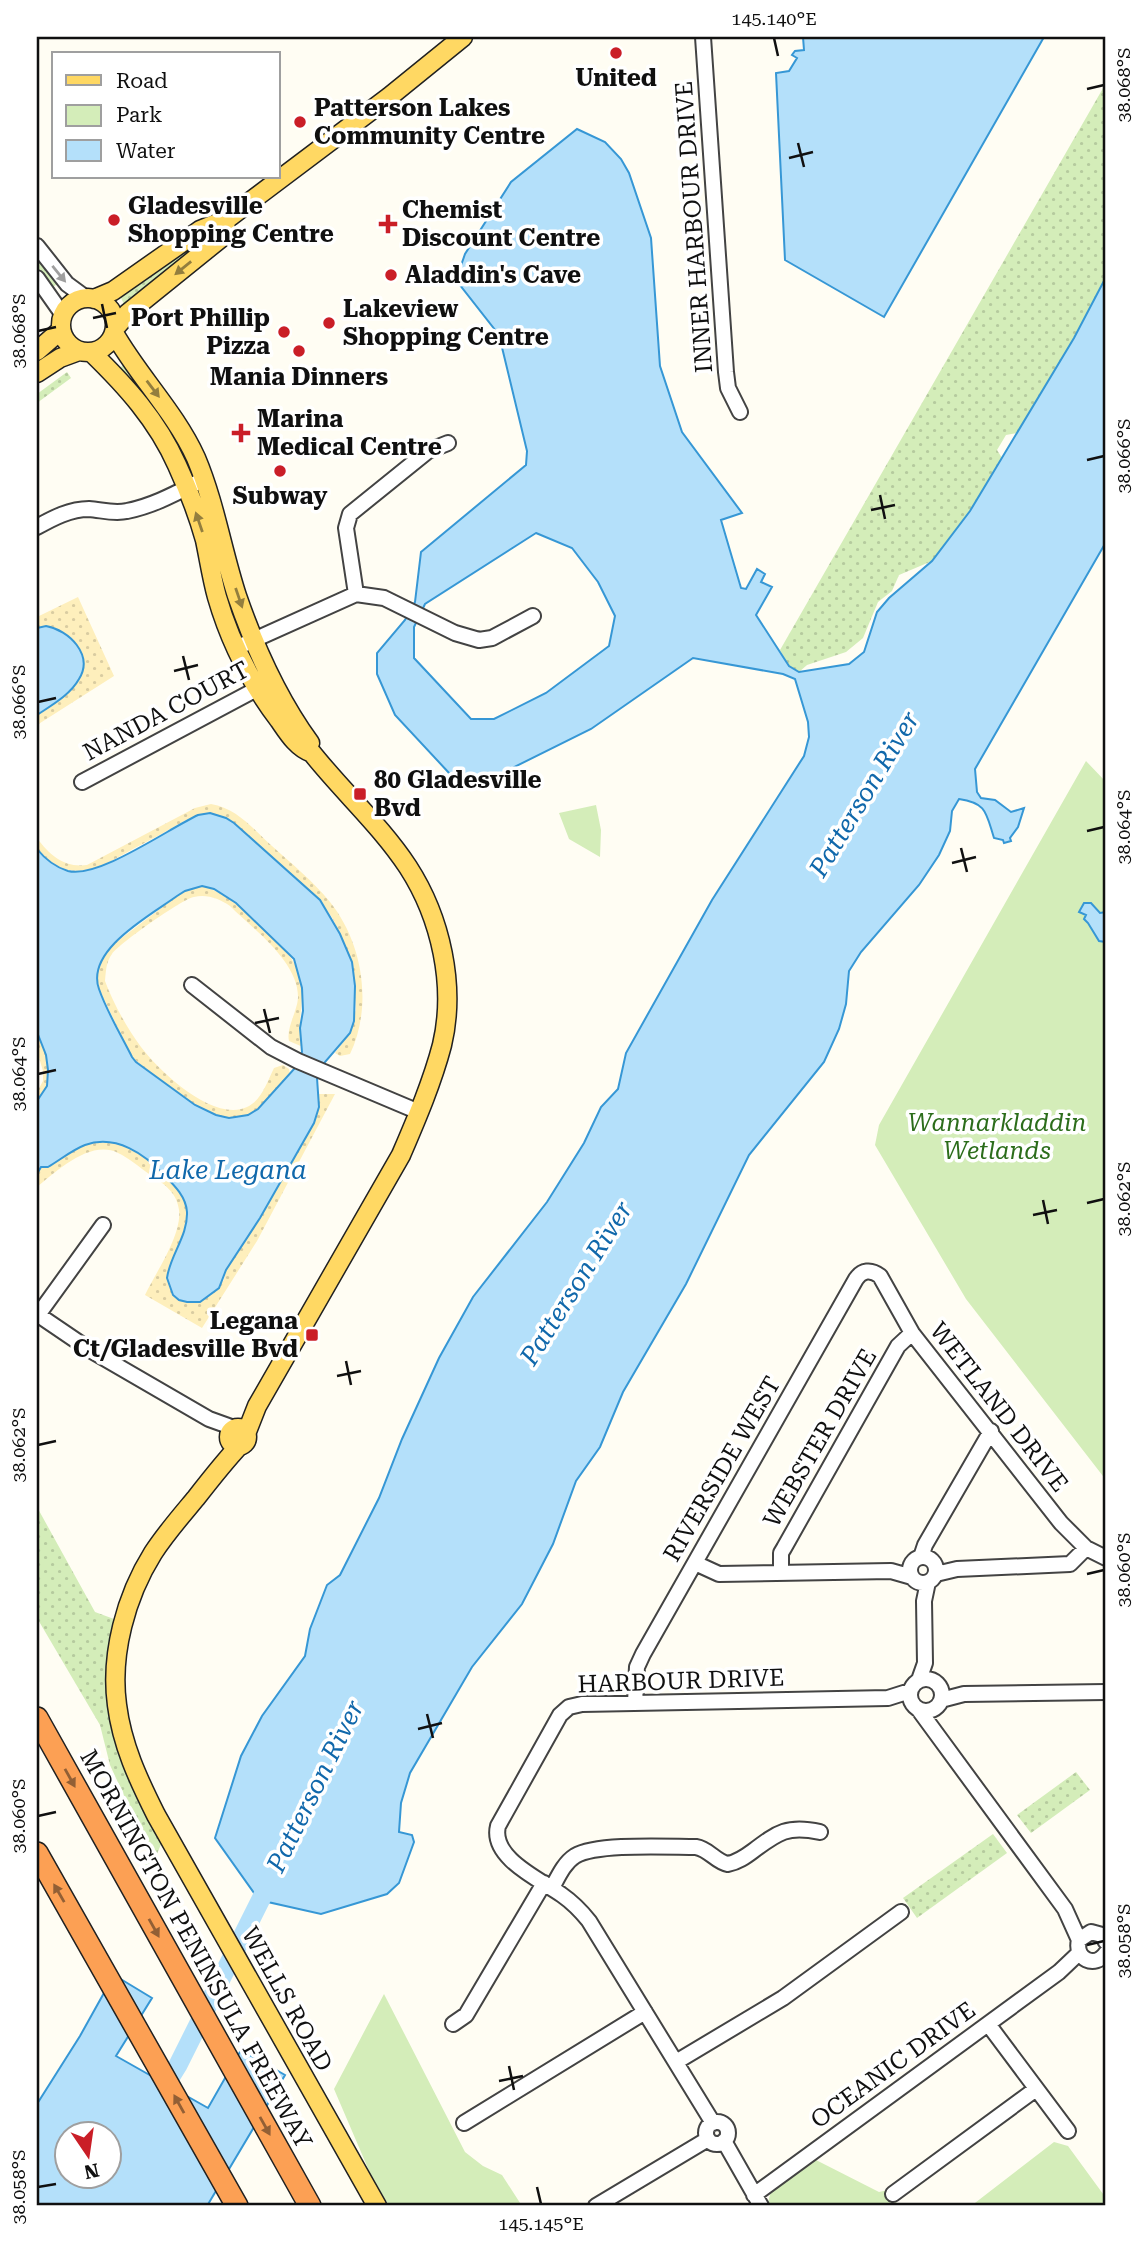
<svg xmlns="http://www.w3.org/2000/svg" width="1143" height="2243" viewBox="0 0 1143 2243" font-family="'Roboto Serif',serif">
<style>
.grass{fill:url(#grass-dots)}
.sand{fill:url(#sand-dots)}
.park{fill:#d4edb9}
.water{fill:#b4e0fa;stroke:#3697d5;stroke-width:2;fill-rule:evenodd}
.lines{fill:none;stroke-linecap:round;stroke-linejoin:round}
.river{stroke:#b4e0fa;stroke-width:19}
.minor-casing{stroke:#434343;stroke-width:18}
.major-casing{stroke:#212121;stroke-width:21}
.highway-casing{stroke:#212121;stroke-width:24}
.minor{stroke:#fff;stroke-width:14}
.major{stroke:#ffd863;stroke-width:18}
.highway{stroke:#fca054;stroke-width:21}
.oneway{fill:#937e3e}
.oneway2{fill:#9f9f9f}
.oneway3{fill:#925f35}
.ticks{fill:none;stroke:#101010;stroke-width:2.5}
.poi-dot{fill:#ca1e27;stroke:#fff;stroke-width:2.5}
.labels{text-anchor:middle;stroke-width:7;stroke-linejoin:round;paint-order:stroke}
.poi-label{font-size:24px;font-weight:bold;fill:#101010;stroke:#fff;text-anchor:start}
.street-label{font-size:24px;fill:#101010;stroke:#fff}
.park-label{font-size:24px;font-style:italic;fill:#2c6d1b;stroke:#fff}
.water-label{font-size:26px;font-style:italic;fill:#1068ab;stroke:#fff}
.neatline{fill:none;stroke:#101010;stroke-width:2.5}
.ticks-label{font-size:18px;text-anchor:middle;fill:#101010}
</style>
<defs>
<pattern id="grass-dots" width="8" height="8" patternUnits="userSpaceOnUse" patternTransform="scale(1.75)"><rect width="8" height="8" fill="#d4edb9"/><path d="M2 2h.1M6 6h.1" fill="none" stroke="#b5ca9e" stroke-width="1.8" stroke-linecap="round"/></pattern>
<pattern id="sand-dots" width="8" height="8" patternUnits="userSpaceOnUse" patternTransform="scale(1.75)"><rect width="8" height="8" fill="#feefbc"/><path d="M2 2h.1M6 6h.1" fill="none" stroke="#d9cca1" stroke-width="1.8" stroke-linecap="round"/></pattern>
</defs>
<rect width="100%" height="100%" fill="#fffdf3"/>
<!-- grass -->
<path class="grass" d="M1106,83V277L1074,338L1017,433L1006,435L997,450L1002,458L970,511L932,561L899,575L892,591L878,602L863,638L846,652L807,665L799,672L789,666L780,650Z
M200,244L125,306L119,294Z
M37,255L60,282L53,287L37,267Z
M125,364L166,418L189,470L118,369Z
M67,372L71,378L37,403V394Z
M37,1507L95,1612L114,1619C109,1646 105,1673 107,1700C110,1752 138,1798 162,1842L148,1875L145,1870L148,1848L110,1765L100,1725L37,1618Z
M1076,1772L1090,1790L1031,1833L1017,1815Z
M993,1834L1007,1853L917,1918L903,1898Z"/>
<!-- sand -->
<path class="sand" d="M78,597L114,676L37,725V715L67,693L81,676L74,640C62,631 53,625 37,628V617Z
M211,804C237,808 254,830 272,846C292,864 313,881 330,902C363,943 373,1006 350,1054L340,1056L335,1053L350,1033L356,1009L352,962L333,919L320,900L186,820C168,830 151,840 133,849C97,869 70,886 37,849V838C50,856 65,868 87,865L195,808Z
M202,886C232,893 292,947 300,976C305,995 299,1012 300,1031C301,1036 302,1041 303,1047L289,1041C286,1028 297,1012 298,998C299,962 254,930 230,906C219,899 208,894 194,897C182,899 120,943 112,954C106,962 106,971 105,981C113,1003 127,1028 141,1047C160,1072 214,1123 247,1107C262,1100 267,1082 274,1068L283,1065L289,1069L290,1074L258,1109L248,1115L229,1118L216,1115L195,1105L163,1084L132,1057L99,989L97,975L101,959L111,946L177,896L185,891Z
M37,1032C44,1047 53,1070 46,1087C44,1092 40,1097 37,1101V1092L43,1081V1071L37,1051Z
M318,1094H335L257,1241L202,1328L145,1295C156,1272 182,1235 179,1210C177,1192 163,1183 149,1174C139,1167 129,1158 118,1153C90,1139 56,1172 37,1187V1174L41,1167H48C60,1160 73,1149 86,1145C115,1135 144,1153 163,1173C173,1184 184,1194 187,1209C190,1230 176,1253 168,1271L179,1300L200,1302L224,1280L226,1270L260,1218L319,1100Z"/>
<!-- park -->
<path class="park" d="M1086,761L1106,782V1480L966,1299L875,1145L879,1125Z
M596,805L601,830L600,857L569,839L559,813Z
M384,1994L465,2152L483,2166L502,2175L522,2206H389L370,2173L334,2089Z
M1054,2142L1068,2146L1106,2198V2206H971Z
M814,2159L879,2192L888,2190L899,2206H767L771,2191Z"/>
<!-- water -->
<path class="water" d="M803,37H1044L884,317L785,260L776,73L789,71L797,58L792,55L795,51L804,50Z
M577,129L605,142L621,159L629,173L651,238L660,366L682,432L742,513L721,520L741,588L746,589L757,569L765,574L761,582L772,587L756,615L789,666L799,672L849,664L864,652L877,612L889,598L932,561L970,511L1074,338L1106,277V542L975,769L977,792L981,798L995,800L1011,812L1024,808L1018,827L1010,838L1011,841L1004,843L1003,840L994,838C986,813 987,803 959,799L952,811L950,831L939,855L919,885L861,952L849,971L846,1004L839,1029L824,1062L749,1155L686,1284L623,1392L600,1447L576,1481L553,1544L522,1604L472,1667L410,1773L401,1803L399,1832L412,1835L414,1842L399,1883L387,1894L321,1914L259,1900L215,1838L241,1756L262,1716L305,1656L310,1629L327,1585L340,1575L379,1498L402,1439L439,1358L473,1297L547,1202L584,1143L601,1107L618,1089L626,1053L712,900L804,756L809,737L808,722L795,679L783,674L693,658L591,729L482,783L450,774L395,715L377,674V653L405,620L415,602L421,552L526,465L527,451L499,335L456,280L465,254L511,182ZM536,533L572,548L598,582L615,616L609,646L546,693L494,719H471L414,658V627L425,604Z
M46,626C69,630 94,655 79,679C70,695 52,705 37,715V628Z
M210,813L226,818L234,823L320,900L340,934L352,962L355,986L354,1021L350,1033L325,1062L317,1078L319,1107L314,1123L260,1218L226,1270L219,1288L200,1302H187L179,1300L173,1295L167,1278C170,1255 188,1236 187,1212C186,1197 175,1186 165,1176C145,1154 116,1134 85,1145C72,1150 60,1160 48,1167H41L37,1174V1101L47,1086L48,1070L46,1055L37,1032V849C45,859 55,867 68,871C98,879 168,829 198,815ZM202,886L214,889L236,903L294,959L302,988L303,1011L300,1028L302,1052L295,1068L258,1109L248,1115L229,1118L216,1115L195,1105L136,1062L132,1057C121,1035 107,1012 99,989C85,950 151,915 177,896L185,891Z
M1084,903H1091L1100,913L1106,912V942L1099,941L1088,923L1084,919L1086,915L1079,912Z
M114,1975L152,1998L116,2056L208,2108L241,2050L285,2075L207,2206H37V2104L80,2036ZM66,2134H108V2176H66Z"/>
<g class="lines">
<!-- river -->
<path class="river" d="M160,2094L178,2065L271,1879"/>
<defs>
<path id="minor" d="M703,37L726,372L728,388L740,412
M37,246L67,284L86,298
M37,278L63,315
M37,527C53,518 70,509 89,509C102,510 114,514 127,511C154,506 180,491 204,479
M356,594L346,528L350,514L428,451L448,443
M236,648L356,594L384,598L455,633L479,640L492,638L533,616
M82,782L266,684
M192,985L271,1047L298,1061L419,1112
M37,1314L90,1350L209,1419L234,1428
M38,1315L103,1225
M910 1570a13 13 0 1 1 26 0a13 13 0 1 1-26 0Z
M921,1557L925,1545L991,1431
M695,1563L719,1574L891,1571L912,1577
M781,1573V1553L784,1548L898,1346L912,1333
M936,1574L957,1569L1070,1564L1086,1548
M910 1695a16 16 0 1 1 32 0a16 16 0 1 1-32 0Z
M919,1680L925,1663L924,1601L928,1582
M941,1700L964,1694L1106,1692
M635,1702L637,1667L643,1654L856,1279C862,1270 871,1269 880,1276L912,1333L1061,1523L1086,1548L1106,1558
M919,1710L1065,1909L1079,1940
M552,1888C558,1877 564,1863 575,1856C597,1843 668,1847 696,1847C709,1849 716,1862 728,1864C738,1862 745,1857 753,1851C778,1832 788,1825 820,1832
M1106,1942L1102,1935L1091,1932L1079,1940C1074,1959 1095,1969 1106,1953
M453,2024L466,2015L544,1883
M988,2024L1068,2131
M676,2062L783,1998L901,1912
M706 2133a11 11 0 1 1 22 0a11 11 0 1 1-22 0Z
M464,2123L645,2012
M713,2123L589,1921C581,1911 572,1902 562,1895C541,1880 490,1858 498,1826L560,1715L569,1707L582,1704L888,1698L910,1691
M724,2141L761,2206
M893,2194L1036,2089
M754,2195L1059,1972L1079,1953
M596,2206L708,2139"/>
<path id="major" d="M61 325a27 27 0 1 1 54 0a27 27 0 1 1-54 0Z
M94,299L113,291L200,230L227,219L389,97L463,37
M115,328L128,313L221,238L227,219
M114,333C139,377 175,412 196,458C215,503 222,550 237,596C255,648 278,699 310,743
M37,351L61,330
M91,352C126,386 157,420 177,465C188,489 198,515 205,540C209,559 212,579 217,597C230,642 251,683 279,720C288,733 297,748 312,753C343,792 381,826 408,867C441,918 456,986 442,1045C432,1083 416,1120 401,1155L257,1406L246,1434
M37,373L60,358L79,351
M229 1437a9 9 0 1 1 18 0a9 9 0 1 1-18 0Z
M240,1445C224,1462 210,1480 196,1498C181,1516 166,1533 153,1553C126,1596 110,1654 117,1705C122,1745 138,1779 156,1815L377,2206"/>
<path id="highway" d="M37,1718L310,2206
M37,1853L237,2206"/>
</defs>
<!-- minor casing -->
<use href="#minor" class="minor-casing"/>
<!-- major casing -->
<use href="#major" class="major-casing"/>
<!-- highway casing -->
<use href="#highway" class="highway-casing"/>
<!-- minor -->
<use href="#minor" class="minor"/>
<!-- major -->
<use href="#major" class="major"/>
<!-- highway -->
<use href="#highway" class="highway"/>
</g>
<!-- one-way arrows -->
<defs><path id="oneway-solid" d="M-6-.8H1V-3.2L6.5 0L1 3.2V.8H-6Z" transform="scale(1.75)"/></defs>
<g class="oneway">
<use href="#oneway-solid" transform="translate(183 268) rotate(141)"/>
<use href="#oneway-solid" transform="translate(153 389) rotate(53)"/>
<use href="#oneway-solid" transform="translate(199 522) rotate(-109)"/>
<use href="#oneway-solid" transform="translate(239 598) rotate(71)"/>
</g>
<use class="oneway2" href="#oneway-solid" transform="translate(59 274) rotate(51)"/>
<g class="oneway3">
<use href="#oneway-solid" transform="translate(70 1778) rotate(61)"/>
<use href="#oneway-solid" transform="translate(59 1893) rotate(-120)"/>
<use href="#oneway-solid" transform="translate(154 1928) rotate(61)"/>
<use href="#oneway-solid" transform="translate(179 2104) rotate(-119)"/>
<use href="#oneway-solid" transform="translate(265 2126) rotate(61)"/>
</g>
<!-- ticks -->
<path class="ticks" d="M774,38L778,56M1087,89L1104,85M798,143L804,167M789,158L813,152M102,304L107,328M93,318L116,313M38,331L56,327M1087,460L1104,456M880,495L885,519M871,510L895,505M183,656L189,680M174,671L198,665M38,702L56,698M1087,831L1104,827M961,848L967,872M952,863L976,857M264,1009L270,1033M255,1023L279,1018M38,1074L56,1070M1043,1200L1048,1224M1087,1203L1104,1199M1033,1215L1057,1210M346,1361L351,1385M337,1376L361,1371M38,1445L56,1441M1087,1574L1104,1570M427,1714L433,1738M418,1729L442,1723M38,1816L56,1812M1087,1945L1104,1941M509,2066L514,2090M499,2081L523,2076M38,2187L56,2184M537,2187L541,2204"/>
<!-- markers -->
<g class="poi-dot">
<circle cx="616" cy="53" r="7"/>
<circle cx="300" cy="122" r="7"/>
<circle cx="114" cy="220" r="7"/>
<path d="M384.5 213.5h7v7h7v7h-7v7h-7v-7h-7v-7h7z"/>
<circle cx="391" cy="275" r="7"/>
<circle cx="329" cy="323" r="7"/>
<circle cx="284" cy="332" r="7"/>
<circle cx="299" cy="351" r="7"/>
<path d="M237.5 422.5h7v7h7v7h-7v7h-7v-7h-7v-7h7z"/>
<circle cx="280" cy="471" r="7"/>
<rect x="353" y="787" width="14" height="14" rx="3.5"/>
<rect x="305" y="1328" width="14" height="14" rx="3.5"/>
</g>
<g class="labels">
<!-- poi labels -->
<g class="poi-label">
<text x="616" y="86" text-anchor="middle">United</text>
<text x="314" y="116">Patterson Lakes<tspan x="314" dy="28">Community Centre</tspan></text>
<text x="128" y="214">Gladesville<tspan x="128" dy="28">Shopping Centre</tspan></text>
<text x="402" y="218">Chemist<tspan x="402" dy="28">Discount Centre</tspan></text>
<text x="405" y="283">Aladdin's Cave</text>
<text x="343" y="317">Lakeview<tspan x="343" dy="28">Shopping Centre</tspan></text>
<text x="270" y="326" text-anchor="end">Port Phillip<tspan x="270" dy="28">Pizza</tspan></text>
<text x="299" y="385" text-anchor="middle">Mania Dinners</text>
<text x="257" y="427">Marina<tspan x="257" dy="28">Medical Centre</tspan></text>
<text x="280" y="504" text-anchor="middle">Subway</text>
<text x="374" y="788">80 Gladesville<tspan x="374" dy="28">Bvd</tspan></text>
<text x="298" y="1329" text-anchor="end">Legana<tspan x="298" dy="28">Ct/Gladesville Bvd</tspan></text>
</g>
<!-- street labels -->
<g class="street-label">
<text transform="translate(694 227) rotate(-94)" y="8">INNER HARBOUR DRIVE</text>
<text transform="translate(166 711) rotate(-28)" y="8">NANDA COURT</text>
<text transform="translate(999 1407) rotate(52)" y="8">WETLAND DRIVE</text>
<text transform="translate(820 1438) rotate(-60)" y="8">WEBSTER DRIVE</text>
<text transform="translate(722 1469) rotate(-60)" y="8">RIVERSIDE WEST</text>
<text transform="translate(681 1681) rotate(-2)" y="8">HARBOUR DRIVE</text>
<text transform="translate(196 1949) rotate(61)" y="8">MORNINGTON PENINSULA FREEWAY</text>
<text transform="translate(287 1999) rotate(61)" y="8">WELLS ROAD</text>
<text transform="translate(893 2065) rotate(-36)" y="8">OCEANIC DRIVE</text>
</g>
<!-- park labels -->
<g class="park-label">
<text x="997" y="1131">Wannarkladdin<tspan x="997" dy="28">Wetlands</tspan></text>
</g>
<!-- water labels -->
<g class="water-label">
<text transform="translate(864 794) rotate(-59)" y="9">Patterson River</text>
<text x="228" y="1179">Lake Legana</text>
<text transform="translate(576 1283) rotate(-58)" y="9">Patterson River</text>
<text transform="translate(315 1786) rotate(-64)" y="9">Patterson River</text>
</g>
</g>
<!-- border -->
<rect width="1143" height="2243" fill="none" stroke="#ffffff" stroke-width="77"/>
<!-- legend -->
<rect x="52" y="52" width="228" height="126" fill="#ffffff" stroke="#9f9f9f" stroke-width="2"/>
<rect x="66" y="75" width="35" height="10" fill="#ffd863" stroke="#9f9f9f" stroke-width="2"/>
<text x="116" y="88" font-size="21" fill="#101010">Road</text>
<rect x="66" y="105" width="35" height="21" fill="#d4edb9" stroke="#9f9f9f" stroke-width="2"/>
<text x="116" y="122" font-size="21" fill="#101010">Park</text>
<rect x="66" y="140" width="35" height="21" fill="#b4e0fa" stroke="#9f9f9f" stroke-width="2"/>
<text x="116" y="158" font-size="21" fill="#101010">Water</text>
<!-- north arrow -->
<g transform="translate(88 2155) rotate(167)"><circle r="33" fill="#ffffff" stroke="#9f9f9f" stroke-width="2"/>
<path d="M0-5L12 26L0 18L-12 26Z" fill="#ca1e27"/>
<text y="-10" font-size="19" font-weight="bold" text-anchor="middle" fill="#101010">N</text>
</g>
<rect x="38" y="38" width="1066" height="2166" class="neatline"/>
<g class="ticks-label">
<text x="774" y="25">145.140°E</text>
<text transform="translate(1124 85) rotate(-90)" y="6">38.068°S</text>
<text transform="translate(19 331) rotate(-90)" y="6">38.068°S</text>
<text transform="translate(1124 456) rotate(-90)" y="6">38.066°S</text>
<text transform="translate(19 702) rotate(-90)" y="6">38.066°S</text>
<text transform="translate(1124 827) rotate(-90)" y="6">38.064°S</text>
<text transform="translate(19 1074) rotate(-90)" y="6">38.064°S</text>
<text transform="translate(1124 1199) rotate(-90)" y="6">38.062°S</text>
<text transform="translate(19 1445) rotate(-90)" y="6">38.062°S</text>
<text transform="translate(1124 1570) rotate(-90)" y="6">38.060°S</text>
<text transform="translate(19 1816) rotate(-90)" y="6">38.060°S</text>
<text transform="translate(1124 1941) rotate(-90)" y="6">38.058°S</text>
<text transform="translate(19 2187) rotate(-90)" y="6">38.058°S</text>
<text x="541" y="2230">145.145°E</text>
</g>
</svg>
